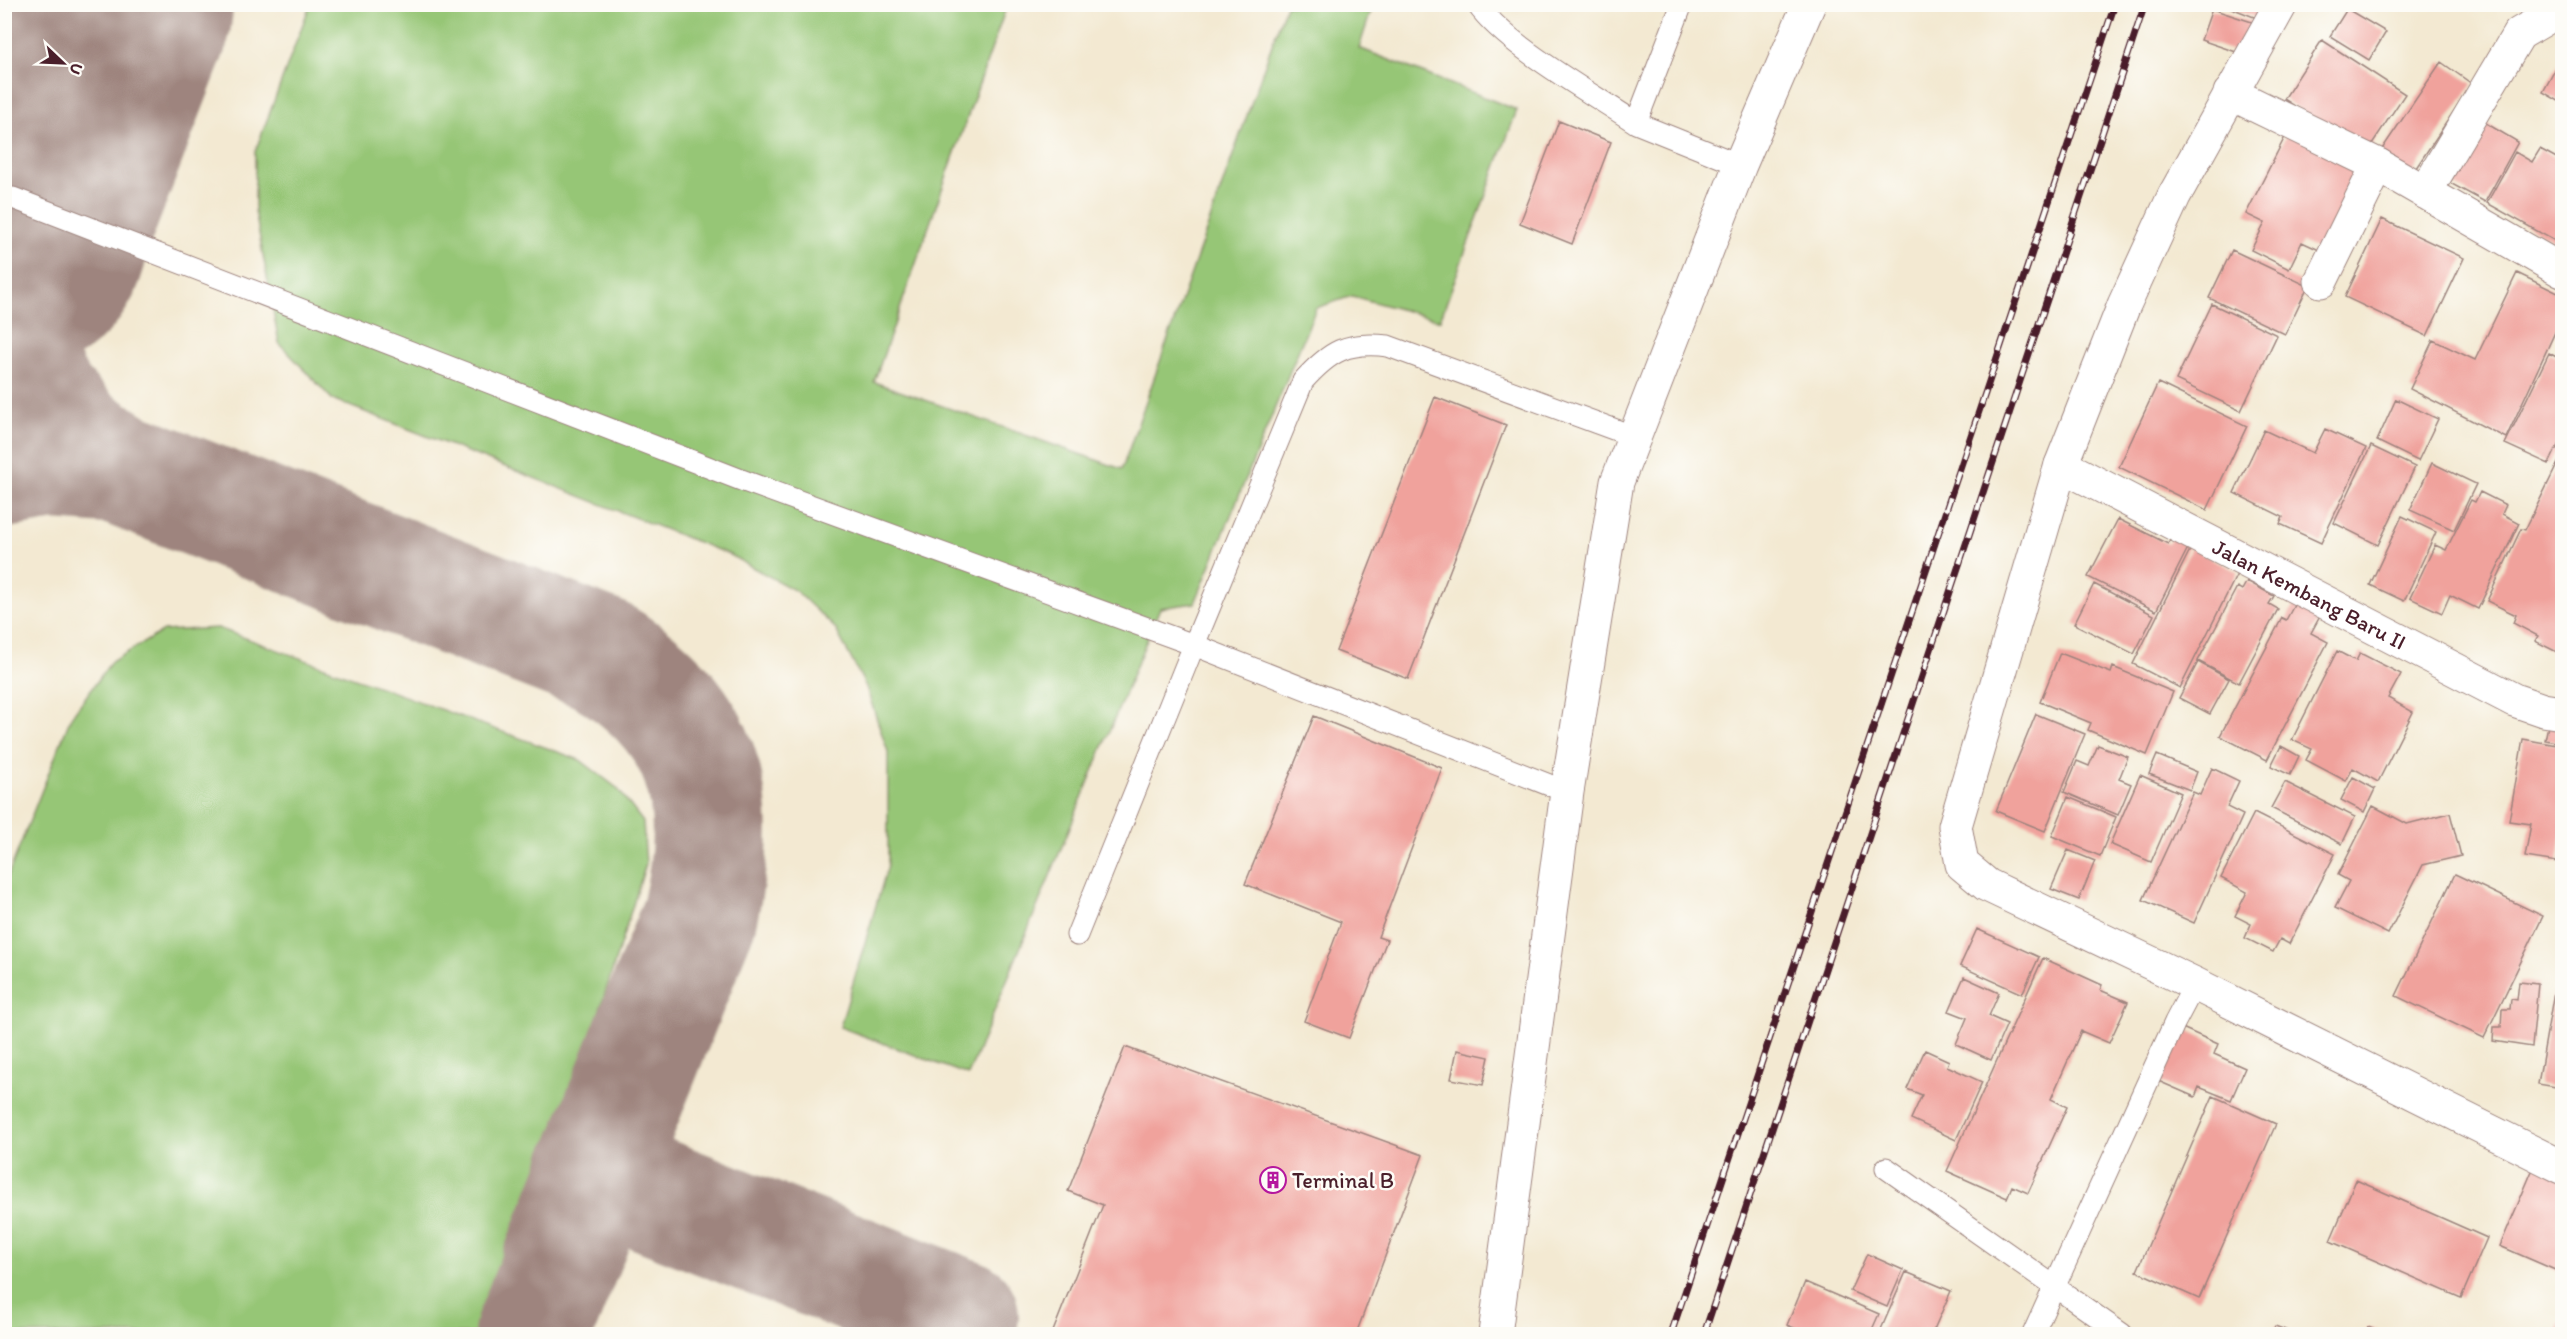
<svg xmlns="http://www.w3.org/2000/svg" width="2567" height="1339" viewBox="0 0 2567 1339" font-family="Itim,sans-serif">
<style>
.green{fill:#96c676;stroke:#707250;stroke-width:1.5}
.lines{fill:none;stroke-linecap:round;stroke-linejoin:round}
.taxiway{stroke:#9e847e;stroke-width:116}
.runway{stroke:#9e847e;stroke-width:290}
.building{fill:#f0a29c}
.service-casing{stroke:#9e847e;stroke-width:23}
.minor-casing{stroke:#9e847e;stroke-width:35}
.tertiary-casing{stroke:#9e847e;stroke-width:35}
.service{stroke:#fff;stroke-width:21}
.minor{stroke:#fff;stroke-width:33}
.tertiary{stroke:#fff;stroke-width:33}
.rail-casing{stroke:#4a1f2b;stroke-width:7}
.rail{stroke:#fdfcf7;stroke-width:4.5;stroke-dasharray:14;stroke-linecap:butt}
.labels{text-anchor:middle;stroke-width:5;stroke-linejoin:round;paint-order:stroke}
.street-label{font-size:22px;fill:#4a1f2b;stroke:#fdfcf7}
.poi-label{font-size:22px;fill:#4a1f2b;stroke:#fdfcf7;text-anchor:start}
</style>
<rect width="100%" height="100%" fill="#fdfcf7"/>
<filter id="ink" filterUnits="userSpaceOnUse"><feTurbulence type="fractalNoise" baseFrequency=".0167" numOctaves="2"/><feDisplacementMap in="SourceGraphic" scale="12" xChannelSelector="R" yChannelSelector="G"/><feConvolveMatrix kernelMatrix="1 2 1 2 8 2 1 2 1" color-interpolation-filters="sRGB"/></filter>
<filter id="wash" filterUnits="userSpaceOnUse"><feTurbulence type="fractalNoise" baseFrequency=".008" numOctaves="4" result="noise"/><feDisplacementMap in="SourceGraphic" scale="24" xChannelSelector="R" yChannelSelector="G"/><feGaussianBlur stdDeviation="1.35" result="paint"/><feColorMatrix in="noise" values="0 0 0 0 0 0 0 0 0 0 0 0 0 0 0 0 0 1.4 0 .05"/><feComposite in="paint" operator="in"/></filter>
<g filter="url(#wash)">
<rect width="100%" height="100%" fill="#f3e9d2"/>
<!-- green -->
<path class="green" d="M310,5H1007L874,382L1122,469L1286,5H1373L1359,48L1517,110L1440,320L1352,296L1316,308L1195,603L1160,608L968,1075L840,1027L888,865V752L866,687L835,628L796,591L728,554L332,399L279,343L255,211V152Z
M218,628L580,760L617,788L643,822L646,864L562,1129L475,1334H5V883L71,717L111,662L163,631Z"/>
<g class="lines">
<!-- taxiway -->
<path class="taxiway" d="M4,249L9,220
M4,314L12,350L39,401L74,439L118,467
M4,470L52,462L118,467L601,655C707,718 726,801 699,916L532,1334
M595,1172L961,1316"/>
<!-- runway -->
<path class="runway" d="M4,232L13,198L88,4"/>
</g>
<g id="blocks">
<!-- building -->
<path class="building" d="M2221,4H2264L2259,19Z
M2212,9L2255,23L2245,55L2201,40Z
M2347,9L2386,32L2369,60L2330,36Z
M2322,40L2405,94L2366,153L2284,99Z
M2562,57V103L2543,92Z
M2441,62L2472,84L2410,177L2378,155Z
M1559,121L1611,142L1572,244L1520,223Z
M2484,122L2518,142L2485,202L2450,183Z
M2289,129L2373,172L2330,255L2302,242L2289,269L2251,250L2265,223L2246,214Z
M2540,149L2562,161V245L2487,203L2515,152L2532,162Z
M2382,219L2464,258L2427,336L2345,297Z
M2232,250L2308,286L2285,334L2209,298Z
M2517,273L2562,295V317L2506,438L2410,389L2433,340L2475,360Z
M2212,304L2277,335L2241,411L2176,380Z
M2549,353L2562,360V437L2549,464L2505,444Z
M2158,383L2247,426L2207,510L2119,467Z
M1435,397L1506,425L1408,679L1336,651Z
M2396,399L2438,419L2418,461L2377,441Z
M2325,429L2366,448L2321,543L2280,524L2283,517L2234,493L2264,430L2313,453Z
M2371,446L2415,467L2378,545L2334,523Z
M2559,461L2562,462L2561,654L2535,641L2538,636L2513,623L2516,615L2487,601L2521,529L2525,530Z
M2432,463L2476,484L2454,530L2410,510Z
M2480,492L2506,505L2502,514L2519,523L2478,609L2450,595L2442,613L2410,598L2435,545L2446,550L2471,500L2475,502Z
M2402,516L2436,532L2404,601L2370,585Z
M2118,519L2168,544L2174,533L2191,542L2156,611L2088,577Z
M2191,548L2238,572L2180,688L2133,664Z
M2247,581L2274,596L2269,604L2278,609L2239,683L2198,661L2237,587L2242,590Z
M2094,584L2154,615L2134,654L2074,624Z
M2299,596L2324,609L2311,633L2328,642L2267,760L2220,736L2282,618L2286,620Z
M2337,651L2356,661L2360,653L2401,674L2388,698L2413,712L2378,782L2353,768L2346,781L2306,760L2312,749L2292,740Z
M2060,653L2111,673L2113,667L2173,692L2147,755L2088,730L2091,723L2040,702Z
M2198,662L2229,679L2210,714L2179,698Z
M2036,714L2085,734L2045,831L1996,811Z
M1314,716L1442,768L1378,937L1387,940L1349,1038L1304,1021L1341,922L1245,884Z
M2550,716L2562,719V743L2545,740Z
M2523,739L2562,746V831L2557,862L2525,857L2531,824L2509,821Z
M2098,745L2128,757L2119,779L2131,784L2118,815L2064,792L2077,761L2089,766Z
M2281,746L2299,756L2290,775L2271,766Z
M2157,755L2197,772L2190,790L2149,774Z
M2212,768L2239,781L2227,807L2243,815L2194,923L2143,900L2193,792L2200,795Z
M2140,775L2181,793L2151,862L2110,844Z
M2353,777L2375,789L2364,812L2341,800Z
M2285,782L2355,817L2342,844L2271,808Z
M2068,797L2116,817L2100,856L2052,836Z
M2373,806L2407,824L2450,813L2461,856L2423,865L2388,934L2335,908L2349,881L2338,875Z
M2254,813L2335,854L2289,944L2280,939L2273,952L2245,938L2251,924L2235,916L2247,892L2221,878Z
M2068,850L2095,861L2079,900L2051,889Z
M2455,874L2543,916L2484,1038L2396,996Z
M1977,929L2039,957L2022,994L1960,966Z
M2043,958L2102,985L2100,990L2128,1002L2109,1043L2081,1031L2051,1099L2067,1107L2028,1193L2012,1186L2007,1198L1947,1171Z
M1964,977L1999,993L1989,1016L2007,1024L1991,1060L1956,1044L1967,1018L1949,1011Z
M2556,980L2562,981V1088L2538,1084Z
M2519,982L2538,984L2532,1047L2493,1041L2494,1027H2501L2502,1009H2510L2511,999L2517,1000Z
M2180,1027L2218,1044L2214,1054L2245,1068L2231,1100L2199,1087L2195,1097L2156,1080Z
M1125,1047L1423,1155L1356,1334H1052L1103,1205L1068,1191Z
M1457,1050L1489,1057L1483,1085L1451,1079Z
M1925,1050L1949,1061L1947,1066L1982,1082L1956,1140L1911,1119L1922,1095L1907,1089Z
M2213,1096L2276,1124L2199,1299L2137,1271Z
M2535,1164L2562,1176V1273L2500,1246Z
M2356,1180L2487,1238L2461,1298L2330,1241Z
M1867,1254L1903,1270L1887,1307L1850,1291Z
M1906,1272L1951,1291L1932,1334H1879Z
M1805,1282L1879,1314L1870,1334H1808L1787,1325Z
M2562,1321V1334H2556Z
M2275,1326L2296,1334H2271Z
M2368,1327L2385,1334H2365Z"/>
</g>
</g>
<g filter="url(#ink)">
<use href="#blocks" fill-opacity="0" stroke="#9e847e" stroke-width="1.5"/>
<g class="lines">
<defs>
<path id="service" d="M1477,4C1505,45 1593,94 1636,123
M1682,4L1636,123L1740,165
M13,198L744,481L1194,645L1077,935
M1567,792L1194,645L1303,381C1330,351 1347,341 1388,346L1635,437
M1886,1168L2122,1334
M2033,1334L2175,1022L2195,984"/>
<g id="minor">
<path d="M2281,4L2174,196L2124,305L2061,465L1955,826L1962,864L1987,885L2195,984L2562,1167"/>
<path d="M2230,93L2378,165L2562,271"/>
<path d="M2425,192L2519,34L2553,14L2562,18"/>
<path d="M2321,281L2378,165"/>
<path id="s1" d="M2061,465L2514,700L2543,710L2562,713"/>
</g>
<path id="tertiary" d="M1495,1334L1567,792L1617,482L1740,165L1809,4"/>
</defs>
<!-- service casing -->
<use href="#service" class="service-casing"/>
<!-- minor casing -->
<use href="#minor" class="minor-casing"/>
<!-- tertiary casing -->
<use href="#tertiary" class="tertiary-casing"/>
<!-- service -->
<use href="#service" class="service"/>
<!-- minor -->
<use href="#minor" class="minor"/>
<!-- tertiary -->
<use href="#tertiary" class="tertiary"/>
<defs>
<path id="rail" d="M1671,1334L2115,4
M1704,1334L2145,4"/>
</defs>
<!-- rail casing -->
<use href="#rail" class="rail-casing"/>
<!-- rail -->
<use href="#rail" class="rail"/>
</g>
</g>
<!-- icons -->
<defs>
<symbol id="building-ring" viewBox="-11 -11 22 22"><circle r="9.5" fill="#fdfcf7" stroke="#b5179e" stroke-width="1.5"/><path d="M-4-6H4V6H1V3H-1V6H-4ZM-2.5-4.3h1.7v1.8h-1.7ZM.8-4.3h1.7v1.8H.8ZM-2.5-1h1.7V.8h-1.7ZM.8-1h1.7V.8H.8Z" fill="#b5179e"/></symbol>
</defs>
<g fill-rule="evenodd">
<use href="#building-ring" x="1258" y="1165" width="30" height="30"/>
</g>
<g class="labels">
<!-- street labels -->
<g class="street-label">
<text dy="8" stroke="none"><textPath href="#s1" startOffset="280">Jalan Kembang Baru II</textPath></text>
</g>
<!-- poi labels -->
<g class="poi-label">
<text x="1292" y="1188">Terminal B</text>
</g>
</g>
<!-- margin -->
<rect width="2567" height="1339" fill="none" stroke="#fdfcf7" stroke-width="24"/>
<!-- north arrow -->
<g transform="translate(63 63) rotate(113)" stroke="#fdfcf7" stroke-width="4.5" paint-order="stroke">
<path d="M0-4.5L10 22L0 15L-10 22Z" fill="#4a1f2b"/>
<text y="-9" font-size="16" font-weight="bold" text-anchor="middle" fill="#4a1f2b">U</text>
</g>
</svg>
